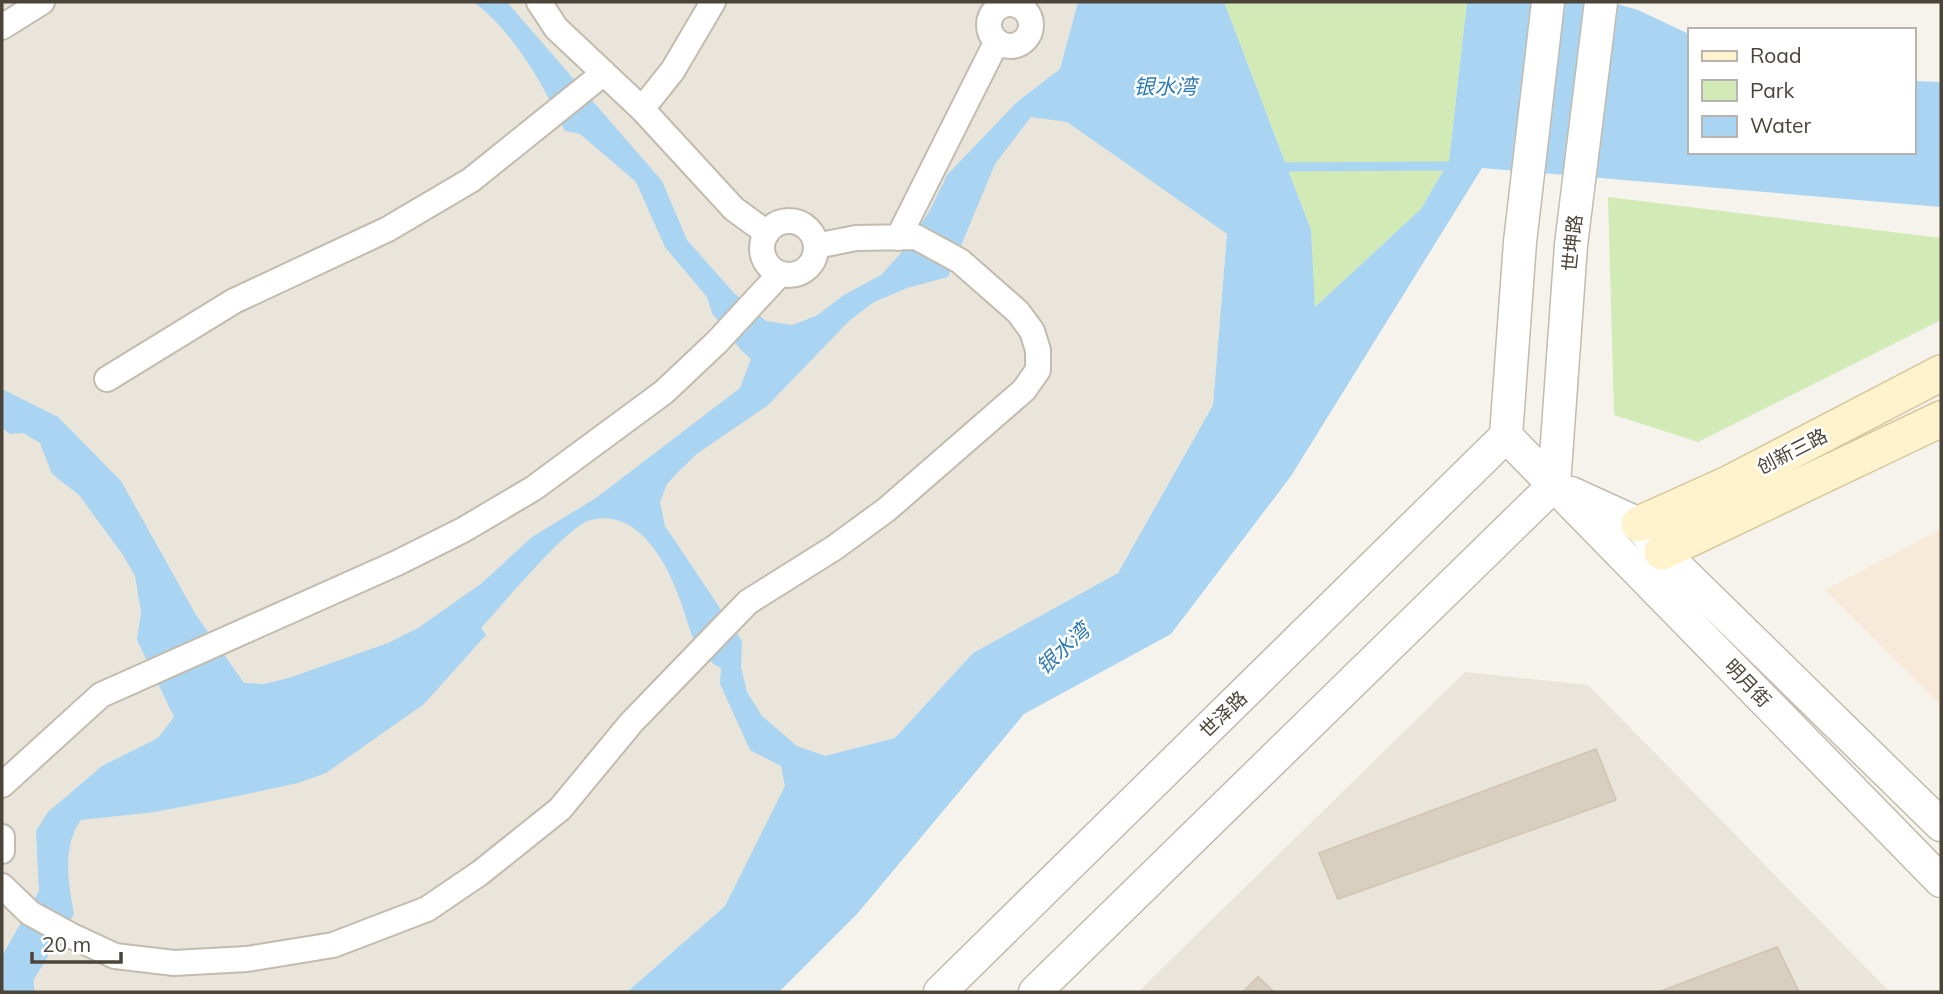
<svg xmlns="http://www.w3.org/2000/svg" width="1943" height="994" viewBox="0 0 1943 994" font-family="Mulish,'Noto Sans SC',sans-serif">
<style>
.residential{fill:#eae5da}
.commercial{fill:#f7ead8}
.green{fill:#d2eab5}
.water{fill:#a9d4f2;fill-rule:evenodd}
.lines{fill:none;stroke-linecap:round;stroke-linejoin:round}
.stream{stroke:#a9d4f2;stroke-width:9}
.building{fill:#d8cfc1;stroke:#d3c7b4;stroke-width:2}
.minor-casing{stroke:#c2bbae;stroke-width:28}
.tertiary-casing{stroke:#c2bbae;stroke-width:35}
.secondary-casing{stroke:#d6c79b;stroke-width:38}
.minor{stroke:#fff;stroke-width:24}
.tertiary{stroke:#fff;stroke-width:32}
.secondary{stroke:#fff3cd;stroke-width:35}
.labels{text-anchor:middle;stroke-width:5;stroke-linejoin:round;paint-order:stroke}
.street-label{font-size:19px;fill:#4b4439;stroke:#fff}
.water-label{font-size:21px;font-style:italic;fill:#2e7ab2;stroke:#fff}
</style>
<rect width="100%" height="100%" fill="#f6f3ec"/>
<!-- residential -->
<path class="residential" d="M2,2H1078L1060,69L1067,122L1227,234L1213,405L1118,573L973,653L895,738L797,764L725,906L627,992H2Z
M1465,672L1588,685L1890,992H1138Z"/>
<!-- commercial -->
<path class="commercial" d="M1941,529V705L1825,590Z"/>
<!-- green -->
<path class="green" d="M1224,2H1467L1449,161L1421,209L1314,308L1311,230Z
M1608,197L1941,238V320L1698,442L1614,415Z"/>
<!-- water -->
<path class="water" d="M474,2H507L662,181L687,240L734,293L766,321L792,325L816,316L844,295L881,275L901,253L929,212L947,175L1017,102L1060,69L1078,2H1224L1311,230L1315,307L1421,209L1449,161L1467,2H1610L1638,10L1689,34V152H1913V81L1941,82V207L1482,168L1291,476L1171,634L1024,714L857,914L779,992H627L725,906L785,786L781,766L750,750L720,684L721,668C694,655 690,628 681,602C668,565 639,508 591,520C567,525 501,607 481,628L486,635L424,704L326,773L298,783L238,796L155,812L81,820C62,846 68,883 74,914L34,979V992H2V956L39,891L36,831L48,812L102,766L158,738L174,717L137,640L141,612L135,576L123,555L79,495L52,474L40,443L23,433L10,434L2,428V389L58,417L121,481L196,615L244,683L264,684L289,678L388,643L418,628L482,583L532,537L596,498L740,388L751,359L741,350L712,313L707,297L665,247L636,182L580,134L565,131C542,83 516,35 474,2ZM1031,117L1067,122L1227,234L1213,405L1118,573L973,653L895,738L825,756L797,746L762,716L747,692L741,667L742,641L665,526L660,502L667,484L681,469L698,453L767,406L849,321L874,302L907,288L948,277L995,164Z"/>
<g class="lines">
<!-- stream -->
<path class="stream" d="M1278,167L1457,166"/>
</g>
<!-- building -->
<path class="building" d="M1596,749L1616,800L1338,899L1319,853Z
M1777,947L1799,992H1659Z
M1258,977L1274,992H1243Z"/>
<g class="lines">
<defs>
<path id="minor" d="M539,2L556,28L642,109
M713,2L673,70L642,109L734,209L767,233
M989 25a21 21 0 1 1 42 0a21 21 0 1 1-42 0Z
M2,27L42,2
M762 248a27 27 0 1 1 54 0a27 27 0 1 1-54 0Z
M898,238L997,41
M107,379L234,301L388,229L471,180L604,73
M2,785L101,695L397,563L463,530L534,488L664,392L717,342L780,274
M2,837V851
M2,886L30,913L74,937L115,956L174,963L247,959L333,945L427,909L480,873L560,809L631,723L748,602L834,548L886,510L1024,390L1038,370V350L1032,331L1018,312L960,261L916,237L856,238L816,246"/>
<path id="tertiary" d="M1506,436L1941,881
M1506,436L1520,242L1548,2
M1554,485L1571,245L1601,2
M1571,493L1639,524L1662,552L1941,825
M940,992L1506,436
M1035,992L1554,485"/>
<path id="secondary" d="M1639,524L1728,484L1941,373
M1662,552L1941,419"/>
</defs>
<!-- minor casing -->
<use href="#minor" class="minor-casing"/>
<!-- tertiary casing -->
<use href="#tertiary" class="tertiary-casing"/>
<!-- secondary casing -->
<use href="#secondary" class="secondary-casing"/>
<!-- minor -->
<use href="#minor" class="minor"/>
<!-- tertiary -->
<use href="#tertiary" class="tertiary"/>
<!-- secondary -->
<use href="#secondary" class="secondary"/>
</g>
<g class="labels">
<!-- street labels -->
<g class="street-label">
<text transform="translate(1572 243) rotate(-84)" y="7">世坤路</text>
<text transform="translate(1792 451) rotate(-27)" y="7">创新三路</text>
<text transform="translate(1748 683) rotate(46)" y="7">明月街</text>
<text transform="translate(1223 714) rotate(-44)" y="7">世泽路</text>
</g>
<!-- water labels -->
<g class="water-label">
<text x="1165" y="94">银水湾</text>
<text transform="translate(1063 649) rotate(-43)" y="7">银水湾</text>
</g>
</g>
<!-- border -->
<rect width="1943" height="994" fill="none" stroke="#4b4439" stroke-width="7"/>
<!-- legend -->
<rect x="1688" y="28" width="228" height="126" fill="#ffffff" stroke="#b7b4b0" stroke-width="2"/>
<rect x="1702" y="51" width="35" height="10" fill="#fff3cd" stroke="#b7b4b0" stroke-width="2"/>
<text x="1750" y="63" font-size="21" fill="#4b4439">Road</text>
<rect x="1702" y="80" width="35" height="21" fill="#d2eab5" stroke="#b7b4b0" stroke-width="2"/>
<text x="1750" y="98" font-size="21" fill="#4b4439">Park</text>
<rect x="1702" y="116" width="35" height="21" fill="#a9d4f2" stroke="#b7b4b0" stroke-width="2"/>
<text x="1750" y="133" font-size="21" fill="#4b4439">Water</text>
<!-- scale -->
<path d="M32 952v10h89v-10" fill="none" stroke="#4b4439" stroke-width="3.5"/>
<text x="42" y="952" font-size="21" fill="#4b4439" stroke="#ffffff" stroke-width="5" paint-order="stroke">20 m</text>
</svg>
